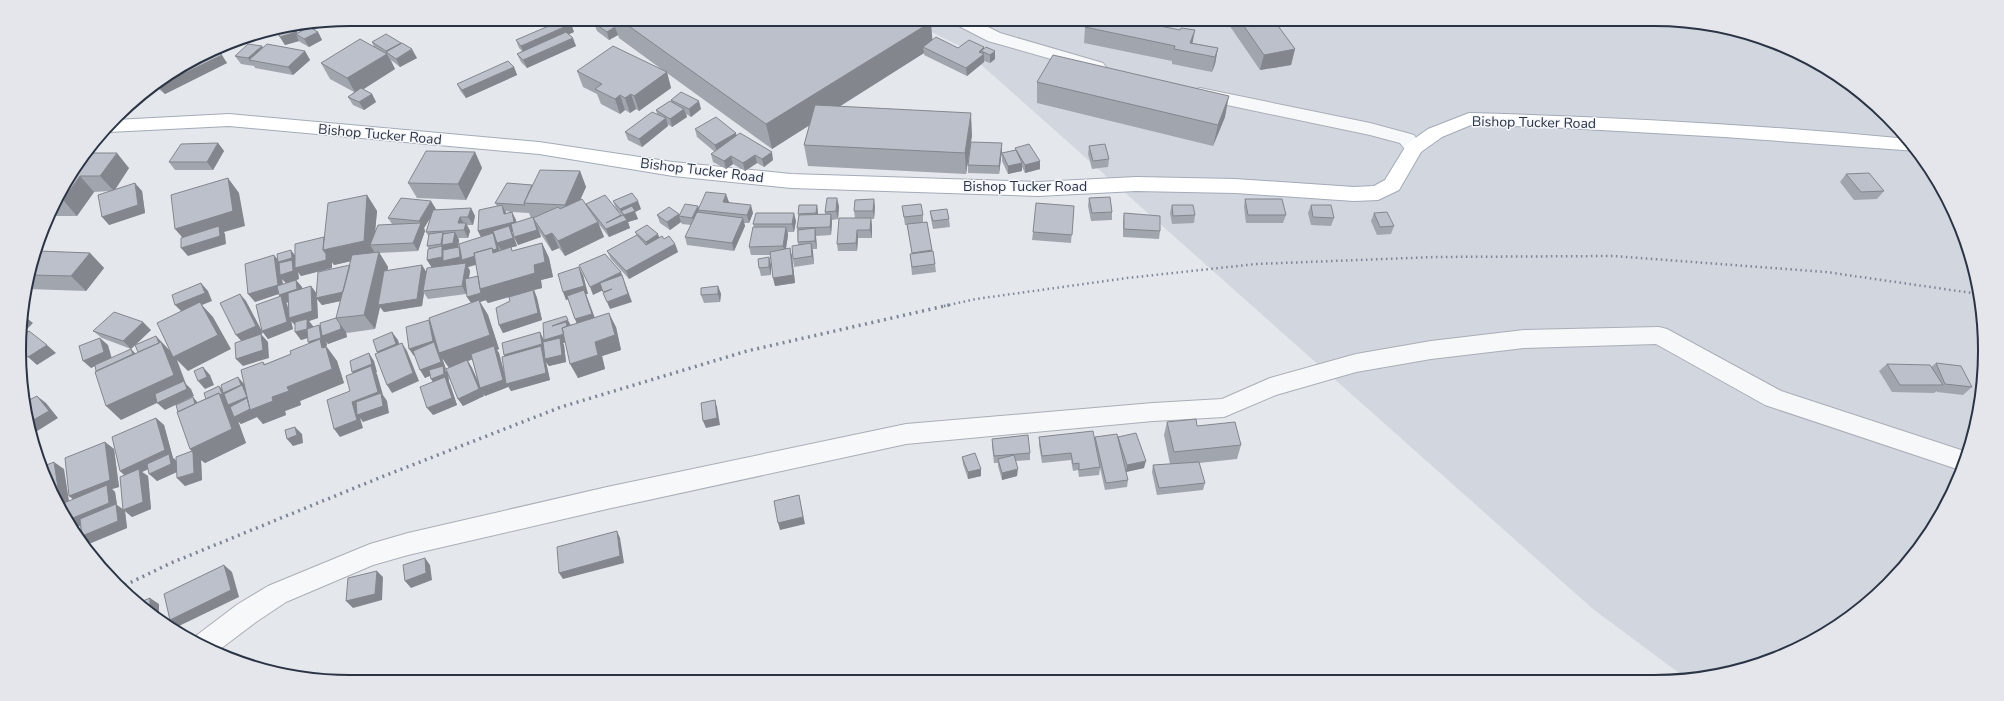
<svg xmlns="http://www.w3.org/2000/svg" width="2004" height="701" viewBox="0 0 2004 701" font-family="'Nunito Sans',sans-serif">
<style>
.built{fill:#d2d6de}
.lines{fill:none;stroke-linecap:round;stroke-linejoin:round}
.minor-casing{stroke:#a9aeb7;stroke-width:2}
.major-casing{stroke:#a3abb8;stroke-width:2}
.minor{fill:#f7f8fa;fill-rule:evenodd}
.major{fill:#fff;fill-rule:evenodd}
.rail-far1{stroke:#7d8696;stroke-width:2.5;stroke-dasharray:1.5 3.5;stroke-linecap:butt}
.rail{stroke:#7d8696;stroke-width:3.5;stroke-dasharray:2 4.5;stroke-linecap:butt}
.wall{fill:#a1a5ae;fill-rule:evenodd}
.shaded-wall{fill:#83868d;fill-rule:evenodd}
.building{fill:#bbc0ca;stroke:#83868d}
.labels{text-anchor:middle;stroke-width:3;stroke-linejoin:round;paint-order:stroke}
.street-label{font-size:14px;fill:#2b3445;stroke:#f4f6f9}
.rim{fill:none;stroke:#2b3445;stroke-width:2}
</style>
<rect width="100%" height="100%" fill="#e4e7ec"/>
<!-- built -->
<path class="built" d="M905,19H1653L1739,30L1800,53L1855,87L1903,132L1940,185L1967,244L1982,307L1984,372L1974,436L1940,516L1872,600L1800,648L1697,679H1687L1593,609L960,46Z"/>
<g class="lines">
<defs>
<path id="minor" d="M951,19H972L1000,33L1103,63L1106,67L1103,71L1097,72L988,41L953,23Z
M1200,88L1370,123L1407,133L1414,135L1423,148L1421,152L1414,154L1407,152L1400,143L1370,135L1194,98L1191,94L1194,90Z
M1659,327L1667,329L1781,391L1967,452L1960,470L1765,405L1656,344L1524,348L1431,359L1356,372L1276,395L1224,417L1153,421L906,444L607,509L408,555L373,565L286,602L256,622L219,650L195,639L197,635L238,604L268,586L370,544L408,533L607,487L906,424L1153,403L1222,399L1270,378L1356,354L1431,341L1524,330Z"/>
<path id="major" d="M1469,113C1615,117 1762,125 1908,139L1917,151L1724,137L1548,127L1471,125L1442,137L1421,152L1399,190L1378,200L1354,201L1235,193L1136,191L1038,196L791,188L673,176L539,154L229,126L109,132L104,131L115,120L229,114L539,142L673,162L791,174L1038,182L1136,177L1235,179L1354,187L1374,186L1385,180L1407,144L1428,129Z"/>
</defs>
<!-- minor casing -->
<use href="#minor" class="minor-casing"/>
<!-- major casing -->
<use href="#major" class="major-casing"/>
<!-- minor -->
<use href="#minor" class="minor"/>
<!-- major -->
<use href="#major" class="major"/>
<!-- rail-far1 -->
<path class="rail-far1" d="M944,306L976,299L1127,278L1256,264L1435,257L1613,256L1826,272L1979,294"/>
<!-- rail -->
<path class="rail" d="M119,588L171,563L379,478L561,407L747,351L949,305"/>
</g>
<!-- wall -->
<path class="wall" d="M350,19L352,25L344,20Z
M613,19H927L932,40L958,48H984L995,59L990,63L984,61V62L967,76L924,55V53L839,107L972,135L966,174L808,166L804,145L809,125L772,149L667,73L671,88L639,111L636,109L630,113L625,110L620,114L601,104L597,94L583,87L577,71H664L619,38L618,35L609,40L597,31L594,23L613,21Z
M1225,19H1273L1295,49L1291,65L1260,70Z
M333,21L314,30L318,32L322,40L309,47L300,42L299,41L285,45L280,37L294,27L297,33L303,30L301,27L296,24Z
M571,24L574,32L569,34L576,46L527,68L521,62L517,54L522,51L519,48L516,40Z
M1085,27L1193,43L1218,48L1215,64L1212,72L1172,64V61L1084,43Z
M372,42L401,43L417,58L400,67L391,60L395,69L363,89L372,94L376,102L364,110L353,105L348,97L354,92L330,79L321,63L374,47Z
M262,46L263,48L305,51L310,60L293,75L255,68L254,66L241,64L235,56Z
M215,50L227,63L165,94L156,87Z
M514,67L517,75L466,98L461,92L457,84Z
M1037,82L1225,117L1213,146L1037,103Z
M671,100L701,109L691,117L686,114L687,117L672,127L667,124L668,126L642,147L628,140L625,132L657,114L656,110L671,101Z
M695,129L736,133V136L773,160L764,167L757,163L745,171L733,164L726,169L713,162L711,154L715,152L697,137Z
M218,143L224,151L213,170H175L169,162Z
M1089,146L1109,159L1108,167L1092,169L1088,154Z
M1015,148L1040,169L1025,173L1022,167V171L1008,174L1002,161V153L1015,150Z
M1002,151L999,174L968,173V165Z
M475,152L482,168L466,200L417,198L408,183Z
M85,153L129,168L115,190L142,191L145,213L109,225L110,191L94,192L77,216H50L53,204Z
M580,171L586,187L580,200L587,207L586,204L622,215L616,209L613,201L641,209L635,212L638,219L628,222L630,228L609,237L598,223L604,237L565,256L559,248L552,251L540,233L538,228L541,237L518,245L513,232H512L517,246L508,248L513,251L542,243L549,258L553,277L541,280L542,288L534,290L537,298L542,320L503,333L499,325L510,301L509,297L488,303L485,299L486,300L480,302L488,315L499,349L497,350L499,353L505,376V356L504,355L540,332L544,342H545L544,340L570,324L571,325L577,323L568,299L566,300L583,275L588,294H586L594,317L616,327L621,350L602,356L605,369L578,378L566,342L563,343L564,345L566,362L549,366L546,362L550,380L511,391L508,386V387L485,396L483,393L484,396L463,406L458,399L453,366L442,358L446,369L445,370L448,373L449,382L450,384L457,405L433,415V382L430,375L425,378L415,356H414L429,320L471,303L467,297V292L466,294L428,299L424,293L422,306L384,312L380,307L375,329L347,333L346,332L347,337L328,344L326,341L327,345L326,346L337,361L344,383L300,401L301,405L285,411L286,415L263,424L257,417L241,424L238,421L246,443L205,463L201,460L202,480L185,486L177,478V472L157,481L148,469L142,472L148,476L151,509L132,517L125,511L127,528L91,543L82,536L80,526L75,528L65,509L73,499L69,496L105,442L114,449L119,487L112,489L115,492L117,505L123,510L124,475L120,471L156,418L164,425L173,458L177,461L192,451L190,449L198,402L223,390L244,384L263,362L265,364L291,354L310,343L308,342V338L301,340L295,332V325L291,321L293,329L268,339L262,331L280,297L279,294L255,302L277,259L295,255L324,237L367,195L377,211L375,231L392,224L388,218L436,209L435,210L471,208L475,216L473,225H467L470,231L468,238H458L459,240L458,247L460,249L481,237L478,231L497,206L495,203L532,185ZM506,211L511,212L506,213ZM512,212L529,213L531,218L516,223V220ZM431,216L426,232L429,237L427,246L429,249L427,260L432,267L426,272L388,270V267L379,253L418,251L425,231L424,228ZM351,261L350,265L316,293L311,286L302,289V287L296,280L299,279L298,272L301,276L332,268V262L334,265ZM476,265L478,276L469,278L470,271L468,267ZM282,279L286,283L283,284ZM317,299L322,305L341,301L336,318L321,328L319,325L313,327L309,321L318,318ZM288,302V309L287,304L286,303ZM472,359L478,382L472,368L468,361Z
M1846,174L1884,191L1877,199L1854,200L1840,182Z
M1089,198L1112,212V220L1091,221L1088,206Z
M1245,199L1286,215L1283,223H1246L1244,207Z
M729,202L753,213L749,223H744L745,226L734,251L687,245L685,237L691,225L682,224L681,222L670,230L660,223L657,215H679L698,206L699,208Z
M817,205L818,214H825V212L839,206L838,219L832,220V222L831,235L816,236L817,249H812L814,264L794,267L793,259L798,245L797,228L799,216L798,214Z
M1172,205L1195,215L1194,223L1172,224L1170,213Z
M1311,205L1334,218L1331,226L1311,225L1308,213Z
M902,206L923,215V222H927L935,264L936,272L912,275L910,254H912L907,225H905Z
M1074,206L1071,243L1032,240L1033,232Z
M875,207L874,219H871L872,226V238H858L857,251H838L837,244L855,218L854,211Z
M930,211L949,219L950,227L933,229L931,219Z
M1124,213L1160,231L1159,239L1123,237V221Z
M1374,213L1394,226L1391,234L1377,235L1371,221Z
M796,221L794,232H788V235L786,249L792,256L795,283L775,286L770,255H751L749,247L754,227L753,224Z
M635,232L664,239L675,244L678,252L629,279L611,259L607,251L637,236Z
M39,251L90,253L104,268L86,291L28,289Z
M769,257L771,265V275L761,276L759,268Z
M718,286L721,294L720,302L704,303L701,295Z
M151,330L131,349L102,338L93,331Z
M1936,363L1972,387L1963,395L1937,392V391L1934,393L1892,392L1879,371L1887,364L1931,367Z
M1984,364V373L1980,367Z
M1167,422L1197,426L1241,445L1237,459L1199,463L1205,483L1203,490L1157,495L1152,472L1153,465L1170,464L1164,435Z
M1039,437L1095,441V437L1118,439V437L1144,468L1126,472L1128,480L1127,487L1105,490L1100,468L1099,475L1079,477L1078,470L1073,471L1071,460L1042,463L1039,445Z
M992,439L1030,453V460L1015,461L1017,476L1002,480L998,466V463H994L992,446Z
M962,457L981,469V476L968,479L963,464Z"/>
<!-- shaded-wall -->
<path class="shaded-wall" d="M349,19H363L352,25Z
M1309,19H1325L1308,22Z
M333,21L307,33L301,24Z
M931,22L933,47H923L924,53L772,149L766,124Z
M571,24L574,32L524,54L521,46Z
M294,27L299,36L296,34L299,41L285,45L280,37Z
M615,27L618,35L609,40L607,32Z
M1195,30L1192,46L1190,43Z
M318,32L322,40L309,47L304,39Z
M573,38L576,46L527,68L523,60Z
M401,43L405,51L387,53L386,51Z
M262,46L267,54L249,60L254,66L248,58Z
M984,47V53L981,51V56L984,54V62L967,76L966,68L979,52Z
M1218,48L1215,64L1212,72L1215,57Z
M412,49L417,58L400,67L396,59Z
M1295,49L1291,65L1260,70L1264,55Z
M305,51L310,60L293,75L288,67Z
M995,51V59L990,63V55Z
M387,54L395,69L356,94L347,78Z
M222,55L227,63L165,94L158,86Z
M514,67L517,75L466,98L462,90Z
M667,72L671,88L639,111L634,96Z
M372,94L376,102L364,110L359,102Z
M631,94L636,109L630,113L625,98Z
M620,95L625,110L620,114L615,99Z
M1229,96L1225,117L1213,146L1218,125Z
M699,101L701,109L691,117L689,109Z
M684,109L687,117L672,127L670,119Z
M971,113L972,135L966,174L965,153Z
M666,118L668,126L642,147L639,139Z
M736,133L738,141L717,153L715,145Z
M218,143L224,151L213,170L207,162Z
M1002,143V151L999,174V166Z
M475,152L482,168L466,200L458,184Z
M772,152L773,160L764,167L762,159Z
M117,153L129,168L114,191L100,176Z
M755,155L757,163L745,171L743,163Z
M731,156L733,164L726,169L724,161Z
M1040,161V169L1025,173V165Z
M1022,163V171L1008,174V166Z
M580,171L586,187L571,220L565,205Z
M80,176L94,192L77,216L63,200Z
M228,178L239,193L245,226L224,232L225,234L226,244L188,256L181,248L188,244L175,229Z
M135,183L142,191L145,213L109,225L102,217Z
M726,194L729,202L725,210L723,202Z
M367,195L377,211L374,245H370L374,251V256L334,265L332,262V268L301,276L298,272L299,279L296,280L302,287L303,297L286,303L287,304L290,317L312,311L311,286L317,294V297L349,290L350,265L356,272L354,298L322,305L317,299L318,318L309,321L313,326V336L301,340L295,332L307,329V322L295,325L291,321L293,329L268,339L262,331L287,322L281,298L279,295L297,289L296,280L286,283L282,279L284,292L255,302L248,294L278,285L274,255L280,262L292,258L291,250L297,258L298,267L326,260V254L323,250L326,249V237L331,245V248L364,241ZM281,267L284,270L293,268V271L282,274Z
M837,198L839,206L838,219L836,211Z
M874,199L875,207L874,219L873,211Z
M431,201L436,209L424,228L425,231L418,251L413,243L420,223L419,221Z
M638,201L641,209L635,212L638,219L628,222L630,228L609,237L606,229V223L621,215L623,221L626,220L624,215L621,211L623,217L620,209Z
M502,205L506,213L508,222L504,214Z
M751,205L753,213L749,223L747,215Z
M817,205L818,213V221L816,213Z
M698,206L699,210H698L700,215L695,225L692,218Z
M471,208L475,216L473,225L468,217Z
M512,212L516,220L518,230L512,232L517,246L501,250L498,245L501,257L468,267L470,271L466,294L462,286L465,265L464,262V265L432,268L427,260L442,247L441,244L443,232L448,240L455,232L459,240L458,251L459,247L463,255L492,248L482,239L478,231ZM511,232L497,242L494,236Z
M794,213L796,221L794,232L792,224Z
M679,214L680,216H679L681,222L670,230L667,222Z
M831,214L832,222L831,235L830,227Z
M460,217L465,225L458,223Z
M743,218L745,226L734,251L732,243Z
M871,218L872,226V238L870,230Z
M534,220L538,228L541,237L518,245L514,237Z
M598,222L604,237L565,256L558,241Z
M466,223L470,231L468,238L464,230Z
M786,227L788,235L785,254L783,246Z
M815,228L816,236L817,249L815,241Z
M857,230L858,238L857,251L856,243Z
M552,233L559,248L552,251L545,236Z
M658,234L661,242L649,250L646,242Z
M42,240L45,242L39,249Z
M542,243L549,258L553,277L541,280L542,288L534,290L537,298L542,320L503,333L499,325L534,290L488,303L485,299L486,300L480,302L488,315L499,349L497,350L499,353L507,384L509,363L504,355L540,332L544,340L546,351L548,348L544,340L552,326L566,316L570,324L571,328L572,340L563,343L564,345L566,362L549,366L546,362L550,380L511,391L508,386V387L485,396L483,393L484,396L463,406L458,399L449,368L442,358L446,369L445,370L448,373L449,382L450,384L457,405L433,415L427,408L436,387L431,379L444,370L425,378L420,370L437,349L414,356L409,349L429,320L434,327L472,304L467,297L480,289L534,265ZM496,350L481,388L472,368L468,361Z
M811,243L813,251L814,264L812,256Z
M675,244L678,252L629,279L626,271Z
M790,248L792,256L795,283L775,286L773,278Z
M379,252L388,267L380,304L422,265L427,273L423,291L424,293L422,306L384,312L380,307L375,329L364,315Z
M90,253L104,268L86,291L71,276Z
M769,257L771,265V275L769,267Z
M579,267L583,275L588,294H586L596,321L578,327L575,319L586,294L566,300L563,292Z
M621,272L632,302L610,309L607,302L624,280L593,295L590,287Z
M201,283L208,291L212,301L202,305L213,317L231,349L188,371L177,360L186,384L191,389L194,396L165,410L157,403L121,420L106,406L149,368L156,336L175,356L183,313L175,305Z
M718,286L721,294L720,302L718,294Z
M240,294L246,301L263,333L243,343L236,335Z
M609,313L616,327L621,350L602,356L605,369L578,378L570,364L595,342Z
M24,316L33,323L24,332L21,329V319Z
M143,322L151,330L131,349L123,341Z
M340,324L346,332L347,337L328,344L326,341L327,345L326,346L337,361L344,383L300,401L301,405L285,411L286,415L263,424L257,417L241,424L238,421L246,443L205,463L201,460L202,480L185,486L177,478L193,453L190,449L219,393V386L225,392L238,377L245,385L272,397L287,387L315,349L308,342L319,325L325,333Z
M392,332L398,340L402,352L382,360L377,352Z
M261,334L268,342L269,358L243,366L236,359Z
M100,338L108,345L112,359L91,368L83,361Z
M402,343L407,351L419,381L392,393L387,385Z
M47,345L56,353L37,365L28,357Z
M131,349L139,357L107,385Z
M369,353L374,361L377,372L376,373L377,374L383,395L387,401L389,413L363,422L360,418L363,428L340,437L334,429L352,402L358,379L352,372Z
M203,367L210,375L214,385L205,389L198,381Z
M37,396L46,403L58,418L34,433L29,428L28,423Z
M193,397L200,405L186,421Z
M715,400L717,407L720,425L706,428L703,421Z
M156,418L164,425L173,458L177,461L179,471L157,481L149,474L170,459L142,472L148,476L151,509L132,517L125,511L127,528L91,543L82,536L117,510L75,528L70,524L62,507L67,510L78,503L69,496L105,442L114,449L119,487L112,489L115,492L117,505L124,510L128,478L120,471Z
M295,427L302,434L303,443L293,446L287,439Z
M1146,461L1144,468L1126,472L1127,465Z
M54,462L64,469L69,501L61,504L57,495Z
M981,469V476L968,479V472Z
M1018,469L1017,476L1002,480V473Z
M799,495L805,524L780,530L778,523Z
M617,531L620,538L624,563L563,579L559,573Z
M425,558L430,565L432,580L411,588L405,581Z
M224,565L232,572L239,597L179,626L170,620Z
M377,571L383,577L382,600L353,608L346,601Z
M150,598L159,604V620L150,613Z"/>
<!-- building -->
<path class="building" d="M565,19H566L571,24L521,46L516,40Z
M601,19H610L613,21L615,27L607,32L594,23Z
M619,19H927L931,22L766,124Z
M1089,19H1125L1180,30L1181,28L1195,30L1190,43L1218,48L1215,57L1174,49L1175,46L1085,27Z
M1239,19H1273L1295,49L1264,55Z
M294,27L296,32L280,37L277,32Z
M309,27L318,32L304,39L296,34Z
M566,32L573,38L523,60L517,54Z
M386,34L401,43L386,51L372,42Z
M936,37L958,48L969,40L984,47L979,52L984,54L966,68L923,47Z
M360,39L387,54L347,78L321,63Z
M402,43L412,49L396,59L386,52Z
M248,44L262,46L248,58L235,56Z
M267,44L305,51L288,67L249,60Z
M613,46L667,72L634,96L631,94L625,98L620,95L615,99L595,89L602,84L577,71Z
M986,47L995,51L990,55L981,51Z
M215,50L222,55L158,86V85Z
M1053,55L1229,96L1218,125L1037,82Z
M508,61L514,67L462,90L457,84Z
M361,88L372,94L359,102L348,97Z
M681,92L699,101L689,109L671,100Z
M670,101L684,109L670,119L656,110Z
M815,105L971,113L965,153L804,145Z
M652,112L666,118L639,139L625,132Z
M716,117L736,133L715,145L695,129Z
M740,133L772,152L762,159L755,155L743,163L731,156L724,161L711,154Z
M971,142L1002,143L999,166L968,165Z
M218,143L207,162H169L181,144Z
M1029,144L1040,161L1025,165L1015,148Z
M1105,144L1109,159L1093,161L1089,146Z
M1016,150L1022,163L1008,166L1002,153Z
M426,151L475,152L458,184L408,183Z
M85,153H117L100,176H80L63,200L55,201Z
M540,170L580,171L565,205L524,203Z
M1869,173L1884,191L1861,192L1846,174Z
M228,178L233,211L175,229L171,195Z
M135,183L138,205L102,217L98,195Z
M507,183L532,185L524,203L525,205L495,203Z
M706,192L726,194L723,202L751,205L747,215L698,210Z
M632,193L638,201L620,209L613,201Z
M367,195L364,241L323,250L328,203Z
M605,195L621,215L606,223L623,215L627,220L606,229L586,204Z
M1110,197L1112,212L1092,213L1089,198Z
M401,198L431,201L419,221L388,218Z
M827,198H837L836,211L825,212Z
M582,199L598,222L558,241L552,233L545,236L533,218L558,207L560,209Z
M874,199L873,211H854L855,200Z
M1245,199H1282L1286,215H1248Z
M1036,203L1074,206L1072,235L1033,232Z
M685,204L698,206L692,218L679,216Z
M921,204L923,215L904,217L902,206Z
M502,205L504,214L512,212L514,222L478,231L479,210Z
M799,205H817L816,213L798,214Z
M1172,205H1193L1195,215L1173,216Z
M1311,205H1331L1334,218L1313,217Z
M632,206L635,211L624,215L621,211Z
M669,207L679,214L667,222L657,215Z
M471,208L468,217H460L458,223H466L464,230L426,232L433,210Z
M947,209L949,219L933,221L930,211Z
M697,212L743,218L732,243L685,237Z
M1387,212L1394,226L1380,227L1374,213Z
M756,213H794L792,224H753Z
M1124,213L1160,216V231L1124,229Z
M831,214L830,227L797,228L799,215Z
M533,217L537,230L514,237L511,224Z
M839,218H871L870,230H857L856,243L837,244Z
M927,222L932,250L912,253L907,224Z
M421,223L413,243L370,245L378,225Z
M647,225L658,234L646,242L635,232Z
M219,226L220,236L181,248V238Z
M509,226L513,238L497,243L493,231Z
M753,227H786L783,246L749,247Z
M815,228V241L798,242V230Z
M443,232L441,244L427,246L429,234Z
M455,232L453,243L442,245L443,234Z
M493,233L497,249L493,250L492,248L474,253L475,256L462,260L459,244Z
M637,235L646,245L662,236L664,239L669,236L675,244L626,271L607,251Z
M324,237L323,250L326,254V260L295,268V244Z
M542,243L545,262L534,265L535,273L480,289L474,253L492,248L493,253L511,247L512,251Z
M811,243L812,256L793,259L792,246Z
M442,246V257L427,260L428,249Z
M459,247L460,257L443,261V250Z
M790,248L793,275L773,278L770,252Z
M291,250L292,258L278,262L277,254Z
M39,251L90,253L71,276L32,275Z
M933,251L935,264L912,267L910,254Z
M379,252L364,315L336,318L352,255Z
M605,254L621,272L590,287L579,265Z
M274,255L278,285L248,294L245,264Z
M769,257V267L759,268L758,259Z
M292,260L293,271L280,275L279,263Z
M466,263L462,286L423,291L427,268Z
M350,265L343,292L316,298L318,272Z
M422,265L417,299L378,305L384,271Z
M579,267L584,286L563,292L558,274Z
M622,275L628,294L607,302L603,293L612,289L603,292L600,283Z
M478,276L480,289L481,293L467,297L465,279Z
M296,280L297,289L279,295L277,286Z
M201,283L205,293L175,305L172,295Z
M311,286L312,311L289,318L288,293Z
M718,286V294L701,295V288Z
M533,290L538,313L499,325L496,308L510,301L509,297Z
M584,290L592,314L575,319L567,296Z
M240,294L256,326L236,335L220,303Z
M281,296L287,322L262,331L256,305Z
M479,300L490,335L439,353L429,318Z
M200,302L218,335L173,357L157,323Z
M114,312L143,322L123,341L93,331Z
M609,313L615,335L595,342L598,355L570,364L562,328Z
M22,315L24,316L21,319Z
M566,316L568,320L552,326L566,322L567,326L562,328L564,334L544,340L543,323Z
M336,318L340,324L341,329L322,336L320,323Z
M307,319V329L295,332V322Z
M429,320L433,341L409,349L406,327Z
M319,325L321,338L308,342L307,329Z
M29,331L47,345L28,357L20,351L21,336Z
M392,332L396,344L377,352L373,340Z
M540,332L542,344L504,355L502,343Z
M261,334L263,350L236,359L235,343Z
M156,336L159,343L138,352L135,345Z
M100,338L104,352L83,361L79,346Z
M560,338L562,355L545,359L543,342Z
M320,339L322,348L326,347L332,369L287,387L289,391L272,397L273,401L250,410L241,370L263,362L264,365L291,354L290,351Z
M161,342L174,375L106,406L95,372Z
M434,342L441,362L420,370L413,351Z
M402,343L413,373L387,385L375,354Z
M494,346L503,380L480,388L471,354Z
M541,346L546,373L506,384L502,357Z
M131,349L133,354L96,371L95,365Z
M369,353L372,364L352,372L350,361Z
M467,360L479,389L458,399L446,369Z
M1936,363L1961,366L1972,387L1945,384Z
M1887,364L1930,365L1943,385H1900Z
M371,366L378,392L352,402L357,420L334,429L327,400L350,391L346,376Z
M443,366L444,374L431,379L429,370Z
M203,367L207,377L198,381L194,371Z
M238,377L241,385L223,393L221,385Z
M445,377L452,398L427,408L420,387Z
M184,381L187,389L157,403L155,394Z
M242,385L247,397L228,405L224,394Z
M219,386L222,394L221,395L219,393L206,399L204,393Z
M219,393L232,429L190,449L177,412Z
M381,393L383,406L357,415L356,402Z
M37,396L49,411L28,423L25,402Z
M193,397L195,404L178,412L176,405Z
M247,398L250,409L234,417L230,407Z
M715,400L717,418L703,421L701,403Z
M156,418L165,450L120,471L112,437Z
M1196,419L1197,426L1235,422L1241,445L1174,452L1167,422Z
M295,427L297,435L287,439L285,430Z
M1093,431L1100,467L1079,470V463L1073,464L1071,453L1042,456L1039,437Z
M1136,433L1146,461L1127,465L1118,437Z
M1117,434L1128,480L1106,483L1095,437Z
M1028,435L1030,453L994,456L992,439Z
M105,442L110,480L69,496L65,458Z
M192,451L193,453L194,473L177,478L176,457Z
M975,453L981,469L968,472L962,457Z
M169,454L171,464L149,474L147,464Z
M1014,455L1018,469L1002,473L998,459Z
M54,462L59,494L57,495L44,466Z
M1199,462L1205,483L1159,488L1153,465Z
M139,469L143,502L123,510L120,477Z
M107,485L109,503L68,520L65,513L64,503Z
M799,495L803,517L778,523L774,501Z
M116,504L118,521L82,536L80,519Z
M617,531L620,556L559,573L557,547Z
M425,558L426,573L405,581L403,565Z
M224,565L231,590L170,620L164,594Z
M377,571L375,594L346,601L348,578Z
M150,598V613L138,603Z"/>
<g class="labels">
<!-- street labels -->
<g class="street-label">
<text transform="translate(1534 122) rotate(1)" y="5">Bishop Tucker Road</text>
<text transform="translate(380 134) rotate(5)" y="5">Bishop Tucker Road</text>
<text transform="translate(702 170) rotate(7)" y="5">Bishop Tucker Road</text>
<text x="1025" y="191">Bishop Tucker Road</text>
</g>
</g>
<!-- crop -->
<path d="M0 0H2004V701H0ZM350 26H1654A324 324 0 0 1 1978 350V351A324 324 0 0 1 1654 675H350A324 324 0 0 1 26 351V350A324 324 0 0 1 350 26Z" fill="#e4e6eb" fill-rule="evenodd"/>
<path class="rim" d="M350 26H1654A324 324 0 0 1 1978 350V351A324 324 0 0 1 1654 675H350A324 324 0 0 1 26 351V350A324 324 0 0 1 350 26Z"/>
</svg>
